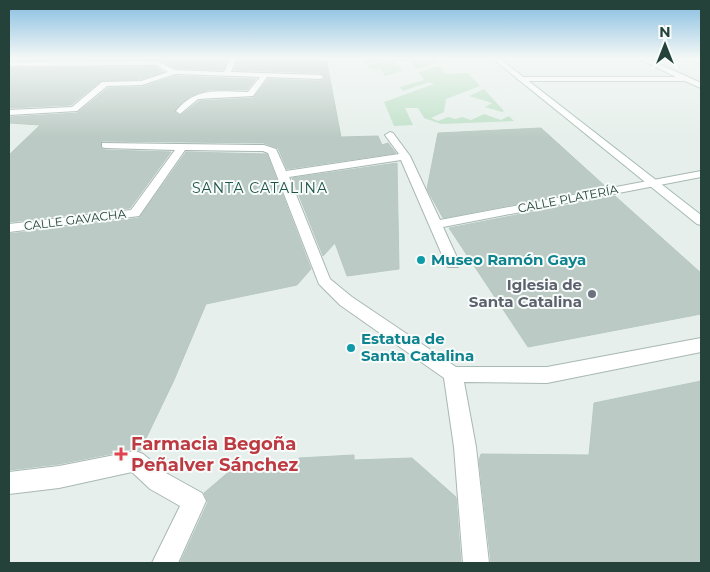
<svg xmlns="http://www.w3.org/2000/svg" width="710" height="572" viewBox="0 0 710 572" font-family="Montserrat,sans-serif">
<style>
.green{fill:#bfe0c8}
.building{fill:#bbcac4;stroke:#b8c9c2}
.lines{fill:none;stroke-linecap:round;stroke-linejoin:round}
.street-casing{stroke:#a8b8b2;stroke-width:2}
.secondary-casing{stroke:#a4bbb3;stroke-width:2}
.street{fill:#fff;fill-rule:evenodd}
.secondary{fill:#fff;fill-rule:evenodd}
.culture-dot{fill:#0f9aa8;stroke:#f7fbf9;stroke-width:2}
.worship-dot{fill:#6b7280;stroke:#f7fbf9;stroke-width:2}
.health-dot{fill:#e0444e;stroke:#f7fbf9;stroke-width:2}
.labels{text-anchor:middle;stroke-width:4;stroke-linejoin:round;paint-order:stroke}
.far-street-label{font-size:12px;fill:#24423a;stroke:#f7fbf9}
.far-neighbourhood-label{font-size:14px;letter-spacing:1px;fill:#1f5548;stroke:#f7fbf9}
.culture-label{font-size:15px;font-weight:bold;fill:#0d838f;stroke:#f7fbf9;text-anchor:start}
.worship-label{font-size:15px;font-weight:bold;fill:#5b616d;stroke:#f7fbf9;text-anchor:end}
.near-health-label{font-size:18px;font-weight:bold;fill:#be3a42;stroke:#f7fbf9;text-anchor:start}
</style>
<rect width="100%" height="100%" fill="#e6efeb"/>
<!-- green -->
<path class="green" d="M364,58H439L442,61L417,69L411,61H396L402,71L385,76L381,69L375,71L374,68L369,69L368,66L380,62L377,61L366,64Z
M439,66L446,74L468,73L480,86L446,99L444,112L431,118L438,121L448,117L456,119L462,117L471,120L484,114L501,120L509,116L514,121L441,124L424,118L418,108H405L413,125L394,126L384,102L434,84L429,82L403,91L400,87L424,80L419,72Z
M484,89L504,111L502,112L485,107L492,103L469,96Z"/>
<!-- building -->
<path class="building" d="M30,58H229L223,70L175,68L157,59L26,60Z
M239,58H326L341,137L378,136L382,145L388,143L396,153L287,169L278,148L264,143L102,141L100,148L105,150L171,152L130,208L9,222V155L40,125L9,123V117L77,113L108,88L142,87L175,76L256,79L247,90H208L191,96L175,110V112L180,116L199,101L253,98L268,79L320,81L326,78L320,73L234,70Z
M156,67L163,72L141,79L101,81L71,105L9,108L10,68Z
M541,128L606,187L443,218L427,189L438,133Z
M186,152L267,154L311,269L297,285L206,304L174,380L140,451L135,449L59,464L9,470V234L139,218Z
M397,163L399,269L347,276L335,243L323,256L292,178Z
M615,196L701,273V314L528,347L449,228Z
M701,381V563H491L479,460L481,454L589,455L594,403Z
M354,455V460L412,458L456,497L461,563H180L208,502L204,493L238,464L299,462V458Z"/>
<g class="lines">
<defs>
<path id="street" d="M231,58H237L231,72L320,75L324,77L320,79L267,77L253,96L198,99L180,114L176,111C197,86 218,92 248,92L260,77L175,74L142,85L107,86L77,111L9,115V110L72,107L102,82L141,81L168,72L156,65L9,66V62L157,61L175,70L224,72Z
M638,58H646L701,83V88L685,81H521L517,79L521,77H676Z
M390,132L393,133L410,156L440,220L701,171V177L443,227L460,264L458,267H448L446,264L401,160L289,177L330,279L352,297L456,367H547L701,338V352L547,383L464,382L476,447L489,563H463L454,447L444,378L340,305L319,284L268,153L263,151L185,150L139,216L9,232V224L131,210L175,150L105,148L102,147V143L264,145L276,149L286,171L399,154L385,135Z
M135,451L143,454L166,473L202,493L206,501L178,563H152L180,506L150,489L132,472L59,488L9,494V472L59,466Z"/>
<path id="secondary" d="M492,58H499L701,215V225L697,224Z"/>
</defs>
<!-- street casing -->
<use href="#street" class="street-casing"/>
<!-- secondary casing -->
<use href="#secondary" class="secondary-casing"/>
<!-- street -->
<use href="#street" class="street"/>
<!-- secondary -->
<use href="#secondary" class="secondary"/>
</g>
<!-- sky -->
<linearGradient id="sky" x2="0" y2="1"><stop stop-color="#84bce0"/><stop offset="0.42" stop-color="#f4f8f6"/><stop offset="1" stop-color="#f4f8f6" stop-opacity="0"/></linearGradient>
<rect width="710" height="138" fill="url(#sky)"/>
<!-- markers -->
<g class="culture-dot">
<circle cx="421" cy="260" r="5"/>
<circle cx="351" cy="348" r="5"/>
</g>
<circle class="worship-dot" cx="592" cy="294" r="5"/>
<path class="health-dot" d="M118.5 446.5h5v5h5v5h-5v5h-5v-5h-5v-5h5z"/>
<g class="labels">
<!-- far-street labels -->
<g class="far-street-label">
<text transform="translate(568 199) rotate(-11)" y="4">CALLE PLATERÍA</text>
<text transform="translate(75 220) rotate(-7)" y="4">CALLE GAVACHA</text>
</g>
<!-- far-neighbourhood labels -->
<g class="far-neighbourhood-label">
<text x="260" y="193">SANTA CATALINA</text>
</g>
<!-- culture labels -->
<g class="culture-label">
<text x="431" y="265">Museo Ramón Gaya</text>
<text x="361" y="344">Estatua de<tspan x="361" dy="17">Santa Catalina</tspan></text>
</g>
<!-- worship labels -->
<g class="worship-label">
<text x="582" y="290">Iglesia de<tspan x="582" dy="17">Santa Catalina</tspan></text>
</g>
<!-- near-health labels -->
<g class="near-health-label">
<text x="131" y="450">Farmacia Begoña<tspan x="131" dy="21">Peñalver Sánchez</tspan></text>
</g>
</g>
<!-- border -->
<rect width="710" height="572" fill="none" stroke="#24423a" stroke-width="20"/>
<!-- north arrow -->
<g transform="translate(665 45)" stroke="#f7fbf9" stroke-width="4" paint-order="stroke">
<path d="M0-4L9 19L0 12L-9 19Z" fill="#24423a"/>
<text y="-8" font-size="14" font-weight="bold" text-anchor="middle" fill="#24423a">N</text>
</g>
</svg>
